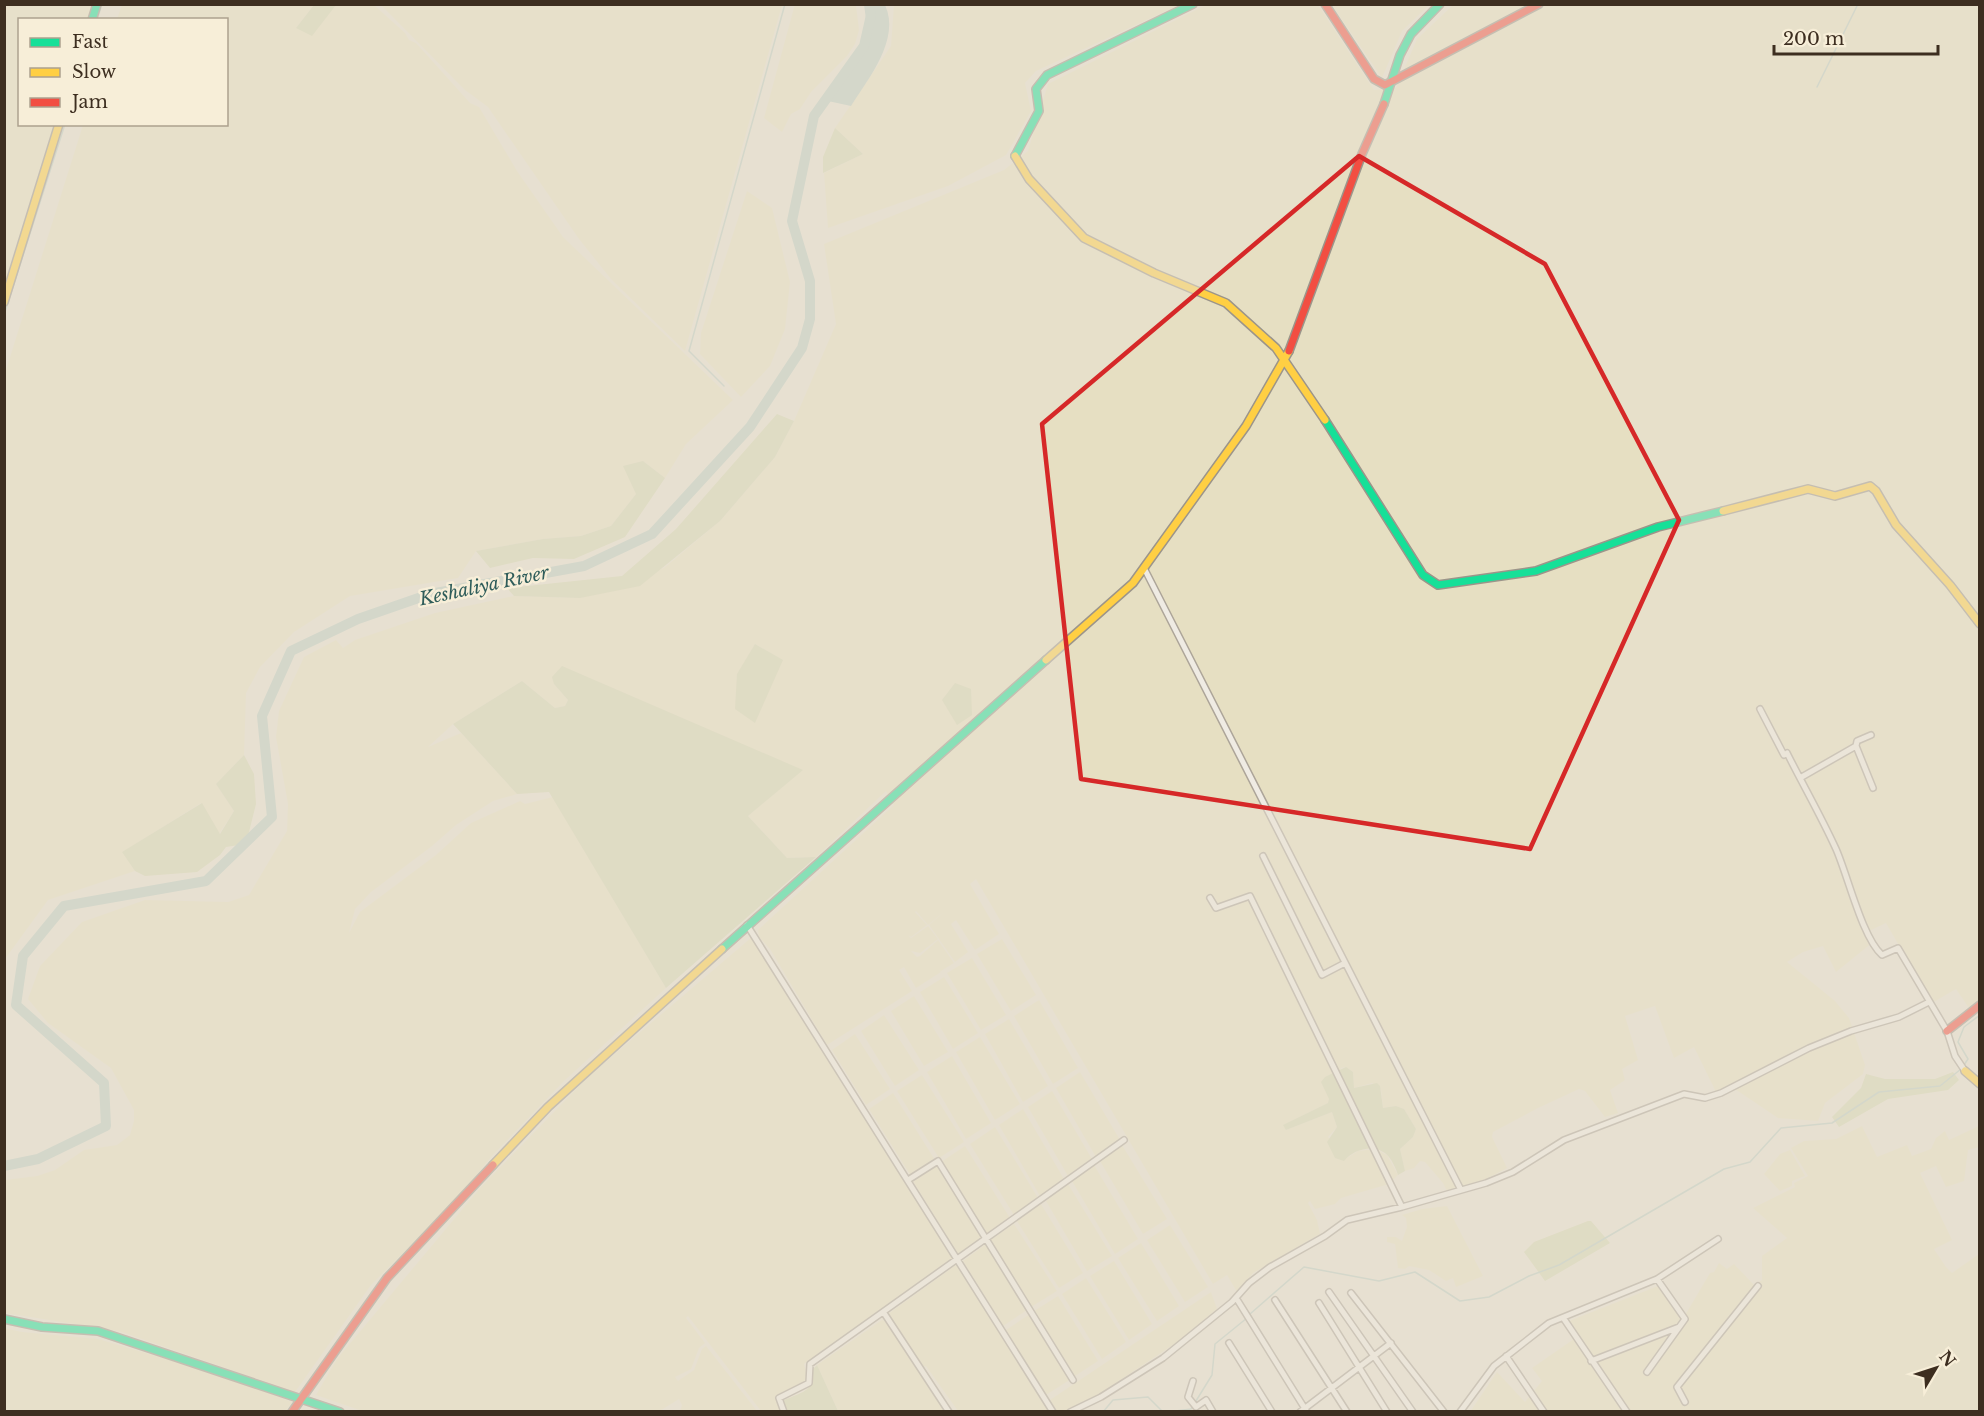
<svg xmlns="http://www.w3.org/2000/svg" width="1984" height="1416" viewBox="0 0 1984 1416" font-family="'Libre Baskerville',serif">
<style>
.farmland{fill:#e6dfc2;fill-rule:evenodd}
.green{fill:#d6d7b3}
.water{fill:#bcccc2}
.lines{fill:none;stroke-linecap:round;stroke-linejoin:round}
.stream{stroke:#bcccc2;stroke-width:1.5}
.river{stroke:#bcccc2;stroke-width:10}
.street-casing{stroke:#ada599;stroke-width:8}
.fast-casing{stroke:#9c958a;stroke-width:10}
.slow-casing{stroke:#9c958a;stroke-width:10}
.jam-casing{stroke:#9c958a;stroke-width:10}
.street{stroke:#efebe3;stroke-width:5}
.fast{stroke:#16e098;stroke-width:7}
.slow{stroke:#ffcf43;stroke-width:7}
.jam{stroke:#f24e42;stroke-width:7}
.marked{fill:none;stroke:#d62828;stroke-width:4.5;stroke-linejoin:round}
.labels{text-anchor:middle;stroke-width:5;stroke-linejoin:round;paint-order:stroke}
.water-label{font-size:18px;font-style:italic;fill:#2f5d5a;stroke:#f7eed8}
</style>
<rect width="100%" height="100%" fill="#e7e0d1"/>
<!-- farmland -->
<path class="farmland" d="M5,4L92,5L88,19L20,20V124L55,125L5,289Z
M795,4L856,5L859,30L855,44L847,56L811,92L800,109L791,114L782,132L764,118Z
M122,5H314L296,28L336,5H374L405,33L409,40L416,43L470,103L479,107L517,171L563,237L733,400L686,444L665,478L643,461L636,494L611,526L581,536L543,539L476,551L458,578L350,596L294,632L260,667L246,693L244,755L216,784L234,811L219,834L201,803L123,852L135,871L48,900L5,959V373L83,125L226,124V20L117,19Z
M381,5H782L685,351L611,279L579,239L488,107L465,90Z
M894,5H1179L1036,71L1025,83L1031,111L1006,155L948,186L828,228L824,173L863,154L835,128L891,46Z
M1206,5H1318L1374,90L1396,88L1417,39L1453,5H1979V1001L1969,1008L1956,989L1932,1003L1886,923L1869,931L1873,942L1836,972L1823,946L1803,952L1787,962L1835,1001L1849,1018L1865,1065L1863,1074L1825,1103L1818,1121L1778,1118L1729,1085L1716,1092L1694,1047L1674,1058L1655,1006L1625,1016L1638,1060L1622,1069L1625,1080L1610,1090L1618,1113L1605,1117L1585,1091L1579,1089L1538,1108L1493,1132L1492,1137L1507,1168L1483,1181L1448,1193L1443,1183L1425,1162L1420,1161L1414,1168L1405,1171L1400,1149L1413,1137L1416,1129L1404,1109L1396,1106L1383,1108L1381,1090L1372,1083L1354,1088L1353,1072L1346,1067L1341,1068L1328,1103L1284,1125L1286,1130L1332,1112L1337,1127L1328,1137L1347,1158L1358,1151L1375,1149L1387,1155L1398,1175L1389,1184L1341,1198L1335,1204L1315,1209L1310,1201L1308,1203L1317,1220L1320,1234L1253,1273L1237,1292L1227,1275L1213,1284L976,879L970,884L999,934L975,950L956,920L951,924L968,952L955,962L929,925L944,912L928,925L916,911L932,896L915,912L927,925L911,937L908,935L911,938L928,926L938,939L920,953L911,951L917,957L920,956L938,940L954,963L941,971L939,970L941,972L916,988L904,967L899,970L912,991L827,1045L770,949L759,937L758,930L894,805L886,791L816,857L787,858L748,816L802,770L554,684L568,700L565,706L555,708L522,681L453,724L428,747L461,733L517,794L493,801L456,825L432,846L371,892L355,909L349,933L360,912L436,855L471,823L520,801L525,804L553,797L666,988L564,1081L491,1157L457,1199L371,1285L295,1392L119,1331L5,1313V1180L37,1176L55,1170L84,1150L117,1145L130,1135L134,1121V1110L111,1068L48,1023L28,999L40,966L82,922L145,900L228,902L249,895L287,831L288,804L276,737L279,711L304,657L336,640L343,648L355,640L435,613L514,596L580,598L664,568L720,521L775,457L794,421L836,324L824,244L1004,170L1028,151L1048,84ZM755,644L782,660L755,722L746,660Z
M1332,5H1429L1402,31L1382,78Z
M747,191L772,208L790,282L785,329L770,366L741,397L700,354L701,333Z
M752,937L955,1259L804,1364L808,1379L804,1384L777,1397L782,1411H761L688,1316L686,1318L705,1343L699,1348L691,1369L675,1377L678,1381L694,1370L702,1349L706,1346L757,1411H680L682,1405L679,1399L658,1412H365L316,1395L337,1359L481,1187L590,1075Z
M1002,939L1036,995L1011,1011L977,954Z
M972,958L1006,1015L981,1030L947,973Z
M944,977L978,1033L953,1049L920,992Z
M914,996L948,1052L924,1066L891,1011Z
M1039,1000L1078,1068L1053,1084L1014,1016Z
M884,1015L919,1070L895,1086L861,1031Z
M1009,1019L1048,1086L1023,1102L985,1034Z
M855,1034L890,1089L866,1105L832,1050Z
M980,1037L1020,1104L995,1120L956,1052Z
M952,1056L991,1123L966,1139L927,1072Z
M1080,1072L1120,1140L1096,1157L1056,1088Z
M922,1075L964,1142L939,1158L897,1091Z
M1052,1091L1092,1159L1068,1176L1028,1107Z
M893,1093L935,1160L911,1176L869,1109Z
M1023,1109L1064,1179L1040,1196L999,1125Z
M1862,1126L1877,1157L1907,1145L1912,1156L1931,1149L1936,1138L1945,1131L1949,1140L1979,1126V1147L1968,1150L1964,1181L1946,1187L1936,1166L1920,1173L1952,1240L1934,1249L1946,1267L1952,1273L1979,1254V1411L1470,1412L1497,1372L1525,1402L1542,1381L1532,1368L1574,1339L1564,1323L1658,1286L1684,1317L1710,1273L1714,1272L1719,1263L1727,1269L1734,1264L1754,1285L1762,1280V1256L1787,1238L1753,1208L1795,1187L1794,1183L1808,1176L1791,1148L1804,1141L1836,1139Z
M995,1127L1038,1198L1014,1215L970,1144Z
M1122,1145L1167,1219L1143,1234L1100,1161Z
M965,1146L1010,1218L987,1236L941,1162Z
M1790,1150L1805,1176L1792,1181V1186L1780,1191L1764,1174L1780,1154Z
M937,1165L983,1238L959,1256L913,1181Z
M1094,1165L1138,1239L1115,1254L1072,1181Z
M1068,1184L1112,1256L1087,1271L1046,1201Z
M1041,1204L1083,1273L1059,1288L1017,1221Z
M1447,1206L1483,1276L1456,1287L1453,1278L1446,1281L1429,1270L1409,1266L1405,1269L1398,1268L1395,1244L1387,1242V1237H1396L1402,1241L1407,1227L1406,1218L1402,1215L1422,1209Z
M1014,1224L1057,1291L1031,1307L990,1240Z
M1170,1225L1208,1287L1185,1302L1147,1240Z
M1141,1243L1179,1306L1157,1321L1118,1258Z
M986,1244L1027,1310L1003,1326L963,1261Z
M1114,1261L1152,1324L1129,1340L1090,1276Z
M956,1265L959,1266L1050,1411H958L926,1366L923,1367L888,1314Z
M1086,1278L1126,1342L1102,1359L1062,1294Z
M1211,1292L1217,1309L1182,1339L1092,1399L1065,1411H1057L1050,1400Z
M1058,1296L1098,1361L1075,1376L1034,1311Z
M1030,1314L1071,1379L1046,1395L1006,1330Z
M882,1320L885,1321L945,1411H838L817,1365Z
M4,1328L22,1332L98,1339L221,1375L292,1402L285,1412L5,1411Z"/>
<!-- green -->
<path class="green" d="M314,5H336L312,36L296,28Z
M835,128L863,154L823,173V157Z
M777,414L794,421L775,457L720,521L640,586L580,598L514,596L507,588L622,576L676,529Z
M643,461L665,478L625,537L574,559L533,558L490,568L476,551L543,539L581,536L611,526L636,494L623,466Z
M755,644L783,660L755,723L735,709L737,674Z
M562,666L803,770L748,816L787,858L816,857L666,988L549,792L517,794L453,724L522,681L555,708L565,706L568,700L554,684L552,677Z
M955,683L971,689L972,715L957,725L942,700Z
M244,755L254,774L256,804L248,836L239,845L226,847L220,855L197,872L145,876L135,871L122,852L202,803L220,834L234,811L216,784Z
M1346,1067L1353,1072L1354,1088L1377,1083L1380,1086L1383,1108L1396,1106L1404,1109L1416,1129L1413,1137L1400,1149L1405,1171L1398,1175C1396,1169 1393,1162 1389,1157C1377,1143 1355,1148 1344,1161L1335,1158L1327,1142L1337,1127L1332,1112L1286,1130L1283,1125L1328,1103L1329,1099L1321,1082L1325,1077Z
M1953,1072L1959,1080L1948,1090L1888,1099L1839,1127L1832,1117L1861,1088L1866,1074L1885,1079H1935Z
M1588,1221H1591L1610,1243L1545,1281L1524,1252L1534,1242Z
M817,1365L838,1411H788L782,1401C799,1393 816,1392 812,1370Z"/>
<!-- water -->
<path class="water" d="M864,5H885C901,39 868,79 851,106L828,101L865,45L868,32Z"/>
<g class="lines">
<!-- stream -->
<path class="stream" d="M97,20L102,4
M1817,87L1858,4
M4,315L65,124
M724,386L689,351L785,4
M1964,1065L1968,1059L1958,1042L1964,1027L1980,1015
M1250,1314L1304,1267L1379,1281L1415,1272L1460,1301L1489,1297L1529,1276L1559,1265L1724,1169L1750,1162L1781,1128L1832,1123L1879,1092L1940,1086L1961,1069
M1103,1412L1113,1400L1148,1397L1163,1412
M1168,1412L1191,1409L1212,1375L1215,1344L1247,1318"/>
<!-- river -->
<path class="river" d="M4,1166L38,1159L106,1126L104,1083L16,1005L23,956L64,906L206,881L272,817L262,716L291,651L358,619L430,594L584,566L652,534L750,427L802,348L810,319V281L792,221L814,116L864,46L871,15L870,4"/>
<defs>
<path id="street" d="M1144,568L1461,1190
M1760,709L1784,755L1787,753C1803,785 1821,816 1836,849C1848,876 1862,937 1882,955L1898,948L1947,1031L1955,1056L1965,1071
M1856,746L1873,788
M1800,778L1856,746L1857,741L1871,735
M1263,856L1322,975L1345,963
M1210,898L1216,908L1250,896L1402,1207
M747,925L1053,1412
M908,1180L938,1161L1073,1380
M1329,1292L1413,1412
M1351,1293L1444,1412
M1275,1300L1347,1412
M1238,1301L1307,1412
M1319,1303L1387,1412
M884,1313L949,1412
M1564,1319L1627,1412
M1229,1343L1272,1412
M1506,1356L1544,1412
M1591,1361L1679,1327
M1647,1372L1685,1319L1657,1279
M1193,1381L1188,1397L1196,1407L1206,1400L1213,1412
M1685,1402L1677,1387L1758,1286
M784,1412L779,1398L809,1383L810,1364L1124,1140
M1070,1412L1101,1397L1163,1358L1232,1302L1249,1283L1270,1267L1325,1236L1347,1220L1402,1207L1486,1183L1513,1172L1564,1140L1684,1094L1705,1098L1721,1093L1809,1048L1851,1031L1899,1017L1929,1002
M1300,1412L1391,1343
M1460,1412L1494,1366L1549,1323L1657,1279L1718,1239"/>
<path id="fast" d="M92,20L97,4
M1384,104L1400,55L1411,34L1440,4
M1015,156L1039,111L1036,89L1047,75L1193,4
M1325,420L1423,575L1438,585L1536,571L1658,527L1723,511
M722,949L1046,660
M4,1319L42,1327L98,1331L340,1412"/>
<path id="slow" d="M1015,156L1029,179L1084,238L1154,273L1226,303L1276,348L1325,420
M4,302L59,124
M1723,511L1808,489L1835,496L1870,486L1876,491L1896,525L1950,585L1980,624
M1046,660L1133,583L1246,426L1289,351
M1965,1071L1980,1084
M493,1165L548,1107L722,949"/>
<path id="jam" d="M1325,4L1374,79L1385,85L1539,4
M1289,351L1362,154L1384,104
M1947,1031L1980,1005
M292,1412L387,1278L493,1165"/>
</defs>
<!-- street casing -->
<use href="#street" class="street-casing"/>
<!-- fast casing -->
<use href="#fast" class="fast-casing"/>
<!-- slow casing -->
<use href="#slow" class="slow-casing"/>
<!-- jam casing -->
<use href="#jam" class="jam-casing"/>
<!-- street -->
<use href="#street" class="street"/>
<!-- fast -->
<use href="#fast" class="fast"/>
<!-- slow -->
<use href="#slow" class="slow"/>
<!-- jam -->
<use href="#jam" class="jam"/>
</g>
<!-- marked area -->
<path d="M0 0H1984V1416H0ZM1359,156L1545,264L1679,520L1530,849L1081,779L1042,424Z" fill="#e7e0d1" fill-opacity=".55" fill-rule="evenodd"/>
<path class="marked" d="M1359,156L1545,264L1679,520L1530,849L1081,779L1042,424Z"/>
<g class="labels">
<!-- water labels -->
<g class="water-label">
<text transform="translate(484 586) rotate(-12)" y="6">Keshaliya River</text>
</g>
</g>
<!-- border -->
<rect width="1984" height="1416" fill="none" stroke="#3d2e20" stroke-width="12"/>
<!-- legend -->
<rect x="18" y="18" width="210" height="108" fill="#f7eed8" stroke="#ada18e" stroke-width="1.5"/>
<rect x="30" y="38" width="30" height="9" fill="#16e098" stroke="#ada18e" stroke-width="1.5"/>
<text x="72" y="48" font-size="18" fill="#3d2e20">Fast</text>
<rect x="30" y="68" width="30" height="9" fill="#ffcf43" stroke="#ada18e" stroke-width="1.5"/>
<text x="72" y="78" font-size="18" fill="#3d2e20">Slow</text>
<rect x="30" y="98" width="30" height="9" fill="#f24e42" stroke="#ada18e" stroke-width="1.5"/>
<text x="72" y="108" font-size="18" fill="#3d2e20">Jam</text>
<!-- north arrow -->
<g transform="translate(1936 1368) rotate(51)" stroke="#f7eed8" stroke-width="4.5" paint-order="stroke">
<path d="M0-4.5L10 22L0 15L-10 22Z" fill="#3d2e20"/>
<text y="-9" font-size="16" font-weight="bold" text-anchor="middle" fill="#3d2e20">N</text>
</g>
<!-- scale -->
<path d="M1774 45v9h164v-9" fill="none" stroke="#3d2e20" stroke-width="3"/>
<text x="1783" y="45" font-size="18" fill="#3d2e20" stroke="#f7eed8" stroke-width="4.5" paint-order="stroke">200 m</text>
</svg>
